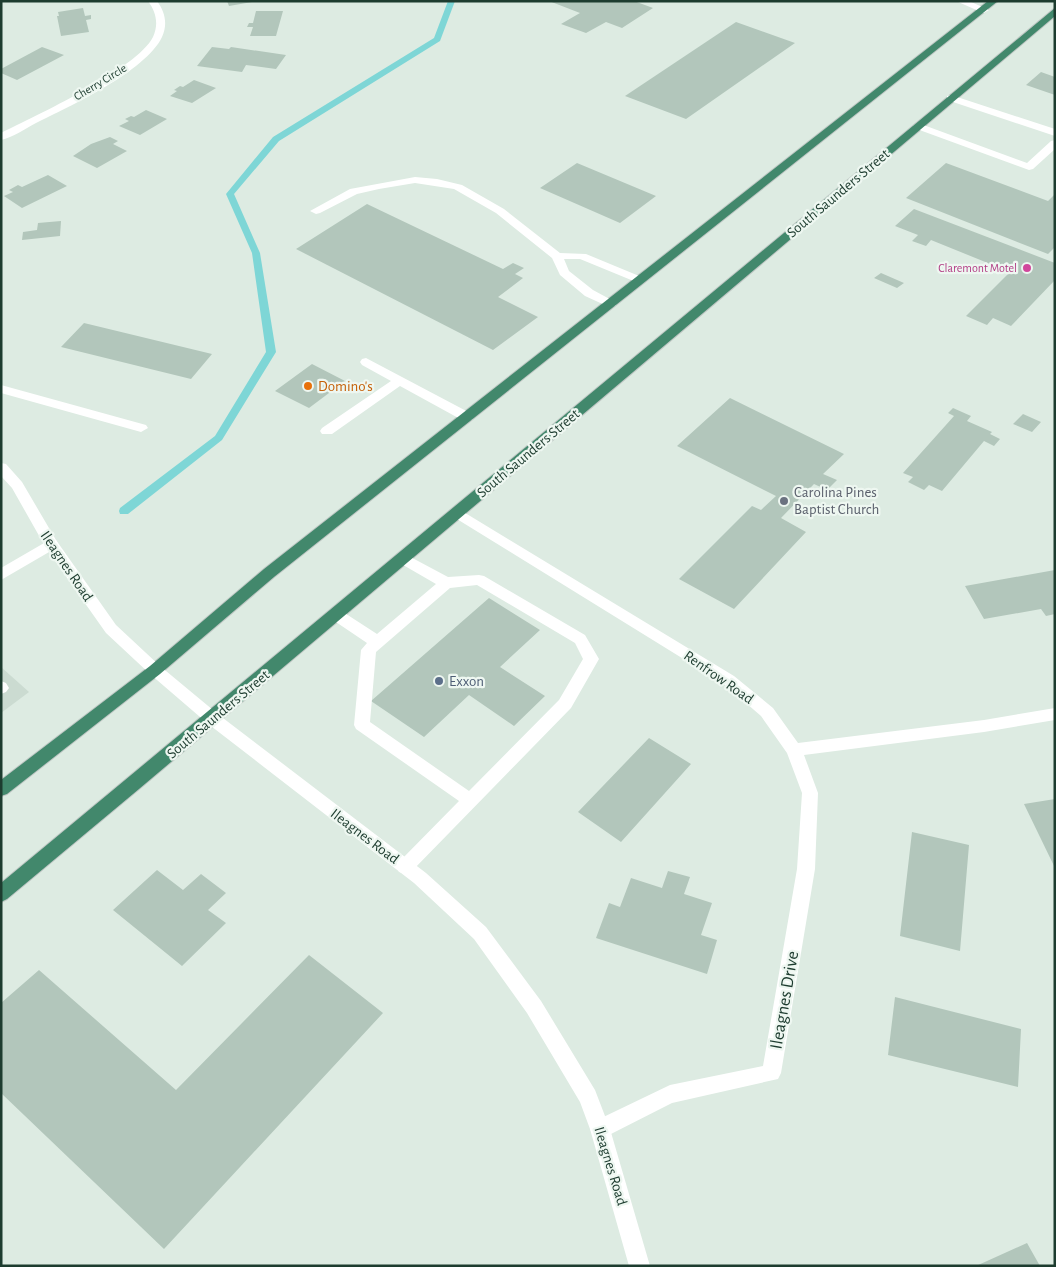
<svg xmlns="http://www.w3.org/2000/svg" width="1056" height="1267" viewBox="0 0 1056 1267" font-family="'Alegreya Sans',sans-serif">
<style>
.built{fill:#cbdbd1}
.lines{fill:none;stroke-linecap:round;stroke-linejoin:round}
.stream{fill:#7ed6d6;fill-rule:evenodd}
.building{fill:#b2c6bb}
.trunk-casing{stroke:#c0c8c5;stroke-width:2}
.service{fill:#fff;fill-rule:evenodd}
.minor{fill:#fff;fill-rule:evenodd}
.tertiary{fill:#fff;fill-rule:evenodd}
.trunk{fill:#42886c;fill-rule:evenodd}
.hotel-dot{fill:#d1479c;stroke:#eef7f1;stroke-width:2}
.food-dot{fill:#e8710a;stroke:#eef7f1;stroke-width:2}
.worship-dot{fill:#6b7280;stroke:#eef7f1;stroke-width:2}
.service-dot{fill:#5c6f8a;stroke:#eef7f1;stroke-width:2}
.labels{text-anchor:middle;stroke-width:4.5;stroke-linejoin:round;paint-order:stroke}
.far-street-label{font-size:12px;fill:#1d3c2f;stroke:#eef7f1}
.far-hotel-label{font-size:12px;fill:#b23c85;stroke:#eef7f1;text-anchor:end}
.street-label{font-size:15px;fill:#1d3c2f;stroke:#eef7f1}
.food-label{font-size:15px;fill:#c56008;stroke:#eef7f1;text-anchor:start}
.worship-label{font-size:15px;fill:#5b616d;stroke:#eef7f1;text-anchor:start}
.service-label{font-size:15px;fill:#4e5e75;stroke:#eef7f1;text-anchor:start}
.near-street-label{font-size:18px;fill:#1d3c2f;stroke:#eef7f1}
</style>
<rect width="100%" height="100%" fill="#ddebe2"/>
<!-- built -->
<path class="built" d="M1,667L29,692L1,713Z"/>
<g class="lines">
<!-- stream -->
<path class="stream" d="M448,1H455L440,41L279,141L234,194L260,253L276,352L222,440L128,514H120L119,511L120,508L215,436L266,352L252,253L226,194L273,137L434,38Z"/>
</g>
<!-- building -->
<path class="building" d="M227,1H252V2L229,6Z
M549,1H634L653,8L622,28L606,22L586,33L561,24L580,13Z
M83,8L85,16L91,15V19L86,20L89,32L61,36L57,16H59L58,12Z
M256,11H283L276,36H250L253,27H247L249,23H253Z
M736,22L795,43L686,119L625,96Z
M42,47L64,55L17,80L1,73V69Z
M212,47L229,49L231,47L286,55L276,69L246,65L242,72L197,66Z
M1041,72L1055,77V95L1026,85Z
M194,80L216,88L192,103L170,96L177,91L174,90L180,86L183,87Z
M146,110L167,119L140,135L119,126L129,121L125,119L131,116L134,117Z
M110,137L118,141L113,144L127,151L97,168L73,156L91,144Z
M577,163L656,196L620,223L540,188Z
M946,163L1048,201L1055,194V247L1048,254L906,198Z
M48,175L67,186L22,208L4,196L13,192L9,190L18,185L22,187Z
M367,204L503,269L513,263L524,268L515,274L523,278L498,297L538,317L493,350L296,249Z
M914,209L1055,263V280L1011,326L993,318L987,325L966,316L1010,272L931,240L926,246L912,241L918,235L895,226Z
M61,221L60,236L22,240L23,232L37,230L38,223Z
M881,273L904,283L897,288L874,278Z
M84,323L212,354L191,379L61,347Z
M312,364L345,381L309,408L275,391Z
M730,398L844,454L823,474L837,480L827,490L814,484L781,518L806,532L734,609L679,579L752,506L761,510L776,496L677,446Z
M953,408L971,416L967,421L992,432L990,434L1000,439L994,446L984,441L942,491L929,485L924,490L908,482L913,477L903,473L954,416L948,413Z
M1023,414L1041,422L1032,432L1013,424Z
M1055,570V614L1046,616L1041,609L984,619L965,586Z
M489,598L540,630L500,667L545,696L514,726L469,695L424,737L371,701Z
M649,738L691,764L621,842L578,812Z
M1055,799V868L1024,804Z
M912,832L969,845L960,951L900,936Z
M157,870L183,890L201,874L226,893L208,910L226,923L182,966L113,910Z
M668,871L690,877L684,894L712,903L701,935L717,940L707,974L596,938L609,903L620,907L631,878L662,888Z
M309,955L383,1013L164,1249L1,1093V1003L39,970L176,1090Z
M895,997L1021,1029L1018,1087L888,1055Z
M1027,1243L1040,1266H976Z"/>
<g class="lines">
<defs>
<path id="trunk" d="M988,1H998L274,577L160,674L7,794L1,796V780L150,666L264,569Z
M1055,8V16L139,789L7,899L1,902V883Z"/>
</defs>
<!-- trunk casing -->
<use href="#trunk" class="trunk-casing"/>
<!-- service -->
<path class="service" d="M956,1H969L989,10L984,13L981,12Z
M951,95L1055,129V136L947,100V96Z
M918,123L1027,163L1051,141L1055,140V149L1033,169L1029,170L914,128L913,126Z
M415,177L437,179L462,185L504,209L560,253L586,254L644,278L646,280L640,284L636,282L580,259H564L569,271L593,290L617,303L615,306H607L585,296L560,275L552,258L496,213L454,189L415,183L379,189L357,194L320,213L316,214L310,211L350,189Z
M366,358L472,414L473,417L472,420H462L400,386L332,434H322L320,431L322,428L391,381L362,365L360,362L362,359Z
M1,385L146,425L148,428L141,432L1,393Z
M51,539L56,540L58,544L56,548L1,580V568Z
M403,553L448,577L479,575L484,576L585,635L599,659L571,708L411,872L405,874L399,872L396,867L399,862L459,801L356,729L354,725L361,650L367,643L330,618L328,614L330,610L335,608L340,610L377,634L436,584L398,562L396,558L398,554ZM477,585L575,643L583,659L559,700L469,791L370,722L376,652L450,588Z
M1,681L6,683L9,688L6,692L1,694Z"/>
<!-- minor -->
<path class="minor" d="M148,1H157C165,12 168,24 162,37C146,71 69,107 36,123C25,129 13,137 1,140V133C35,116 137,69 153,37C159,24 156,12 148,1Z
M1,463L6,464L22,482L56,540L116,625L160,666L163,670L160,674L155,676L150,674L106,633L46,548L12,488L1,476Z
M457,508L734,676L773,708L798,743L984,720L1055,708V720L984,732L804,755L818,793L815,869L781,1073L778,1079L672,1103L607,1136L600,1139L593,1136L590,1129L593,1122L670,1085L763,1066L797,869L802,793L787,753L761,716L724,684L452,516L450,513L452,510Z"/>
<!-- tertiary -->
<path class="tertiary" d="M155,664L160,666L219,715L426,873L486,927L541,1001L595,1090L610,1129L650,1266H629L590,1129L580,1102L527,1013L474,939L414,883L207,723L150,674L147,670L150,666Z"/>
<!-- trunk -->
<use href="#trunk" class="trunk"/>
</g>
<!-- markers -->
<circle class="hotel-dot" cx="1027" cy="268" r="5"/>
<circle class="food-dot" cx="308" cy="386" r="5"/>
<circle class="worship-dot" cx="784" cy="501" r="5"/>
<circle class="service-dot" cx="439" cy="681" r="5"/>
<g class="labels">
<!-- far-street labels -->
<g class="far-street-label">
<text transform="translate(100 82) rotate(-31)" y="4">Cherry Circle</text>
</g>
<!-- far-hotel labels -->
<g class="far-hotel-label">
<text x="1017" y="272">Claremont Motel</text>
</g>
<!-- street labels -->
<g class="street-label">
<text transform="translate(838 193) rotate(-40)" y="5">South Saunders Street</text>
<text transform="translate(528 453) rotate(-40)" y="5">South Saunders Street</text>
<text transform="translate(67 566) rotate(56)" y="5">Ileagnes Road</text>
<text transform="translate(719 677) rotate(35)" y="5">Renfrow Road</text>
<text transform="translate(218 714) rotate(-40)" y="5">South Saunders Street</text>
<text transform="translate(365 836) rotate(37)" y="5">Ileagnes Road</text>
<text transform="translate(611 1166) rotate(73)" y="5">Ileagnes Road</text>
</g>
<!-- food labels -->
<g class="food-label">
<text x="318" y="391">Domino's</text>
</g>
<!-- worship labels -->
<g class="worship-label">
<text x="794" y="497">Carolina Pines<tspan x="794" dy="17">Baptist Church</tspan></text>
</g>
<!-- service labels -->
<g class="service-label">
<text x="449" y="686">Exxon</text>
</g>
<!-- near-street labels -->
<g class="near-street-label">
<text transform="translate(784 1000) rotate(-80)" y="6">Ileagnes Drive</text>
</g>
</g>
<!-- border -->
<rect width="1056" height="1267" fill="none" stroke="#1d3c2f" stroke-width="5"/>
</svg>
